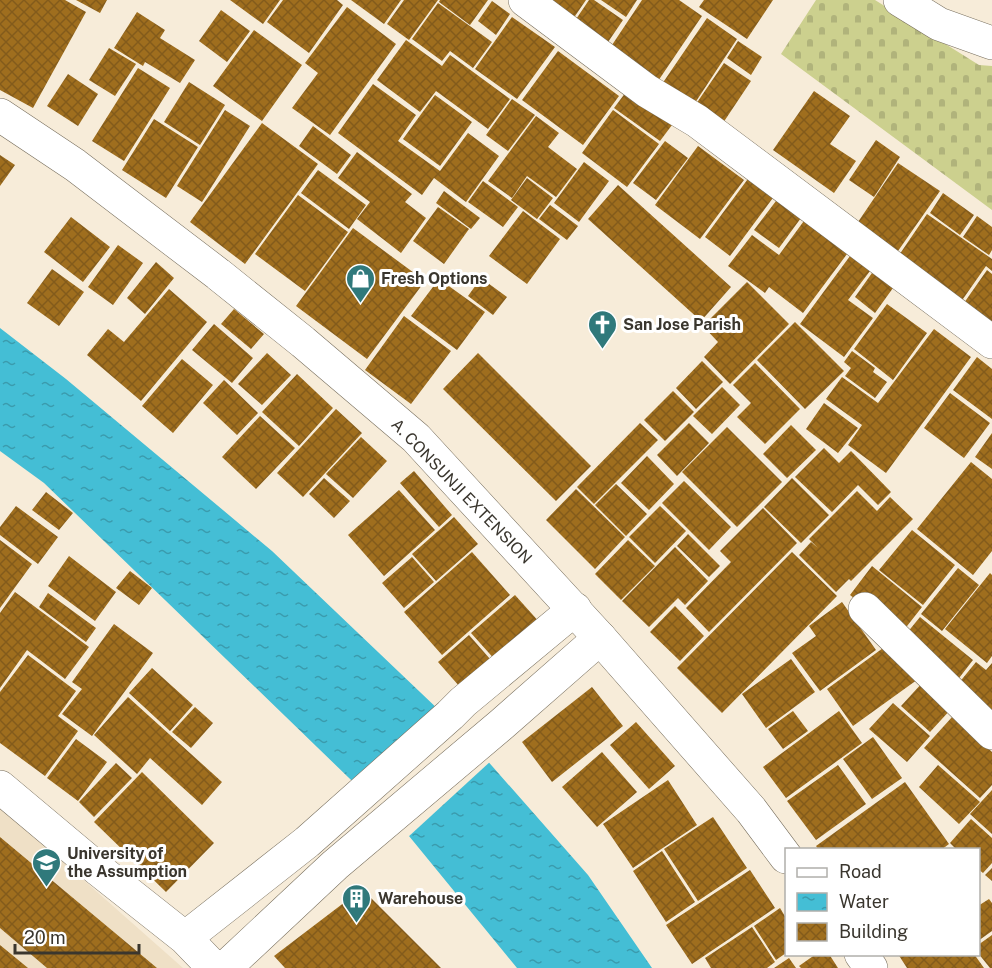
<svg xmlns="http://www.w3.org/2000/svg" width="992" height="968" viewBox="0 0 992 968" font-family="'Public Sans',sans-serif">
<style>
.built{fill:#efe0c6}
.cemetery{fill:url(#cemetery-stones)}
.water{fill:url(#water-ripples)}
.pier{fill:#f7ecd9}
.building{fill:url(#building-cross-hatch)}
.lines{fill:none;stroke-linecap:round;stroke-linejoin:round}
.minor-casing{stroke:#776e5d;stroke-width:34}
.major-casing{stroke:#776e5d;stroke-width:34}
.minor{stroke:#fff;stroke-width:33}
.major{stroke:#fff;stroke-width:33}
.labels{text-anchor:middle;stroke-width:6;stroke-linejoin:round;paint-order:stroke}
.poi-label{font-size:16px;font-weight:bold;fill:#3a362e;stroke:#fff;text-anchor:start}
.street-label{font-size:16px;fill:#3a362e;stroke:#fff}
</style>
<defs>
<pattern id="cemetery-stones" width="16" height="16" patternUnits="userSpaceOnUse" patternTransform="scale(1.5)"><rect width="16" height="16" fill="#ccd08e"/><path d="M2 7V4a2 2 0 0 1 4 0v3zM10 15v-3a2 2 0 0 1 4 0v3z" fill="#b0b37b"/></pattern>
<pattern id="water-ripples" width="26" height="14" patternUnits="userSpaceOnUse" patternTransform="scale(1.5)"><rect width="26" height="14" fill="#44bed5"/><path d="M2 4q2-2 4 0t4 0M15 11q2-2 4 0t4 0" fill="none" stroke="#3a9bad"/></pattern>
<pattern id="building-cross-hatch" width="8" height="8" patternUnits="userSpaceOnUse" patternTransform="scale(1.5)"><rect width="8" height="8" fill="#9f6e1e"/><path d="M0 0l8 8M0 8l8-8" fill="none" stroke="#835b1b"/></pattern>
</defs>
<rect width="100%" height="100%" fill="#f7ecd9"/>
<!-- built -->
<path class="built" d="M0,806L1,807L183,968H0Z"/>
<!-- cemetery -->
<path class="cemetery" d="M816,0H875L979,65L992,66V210L781,54Z"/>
<!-- water -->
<path class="water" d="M0,328L66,379L272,551L463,733L588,875L652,968H517L409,836L44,483L0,451Z"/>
<!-- pier -->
<path class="pier" d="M458,723L492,760L407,838L371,803Z"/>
<!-- building -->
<path class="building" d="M0,0H65L86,12L33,108L0,90Z
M76,0H107L100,13Z
M230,0H280L263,24Z
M283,0H337L343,5L309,53L267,22Z
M351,0H401L384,24Z
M404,0H438L409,40L387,24Z
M440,0H488L470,25L439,2Z
M544,0H586L573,19Z
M589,0H594L623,20L602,51L570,28Z
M601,0H637L626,17Z
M642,0H679L702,16L654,87L606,54Z
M704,0H773L747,39L699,7Z
M492,1L510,14L496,35L478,21Z
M438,3L492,42L473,68L450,51L442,61L412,39Z
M347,7L396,44L330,135L292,108L318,73L305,63Z
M221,10L250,31L227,62L199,41Z
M137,12L165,30L160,38L195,60L180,83L145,62L143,66L114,48Z
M512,17L555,47L517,99L475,69Z
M707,18L737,39L693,106L662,84Z
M254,30L302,65L262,121L213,86Z
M406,40L442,66L450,55L510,99L488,129L436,91L420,112L377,80Z
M738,41L762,57L751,75L727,58Z
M109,48L136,64L115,96L89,80Z
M558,51L619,96L583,145L522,100Z
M724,63L751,81L723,123L696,104Z
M138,68L170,88L124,161L92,141Z
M68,74L98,94L78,126L47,106Z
M189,82L225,105L200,145L164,122Z
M373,84L416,115L398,141L440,171L468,133L499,156L466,202L434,178L422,195L338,133Z
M814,91L850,116L830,144L856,161L834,193L773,150Z
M626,92L672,125L660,141L614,108Z
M435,95L472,122L440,166L403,139Z
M512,99L535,115L508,151L486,135Z
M225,110L250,126L202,202L177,186Z
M613,110L659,144L627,187L582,153Z
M536,116L559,133L548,147L577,169L556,197L527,176L512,198L488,181Z
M154,119L198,147L166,198L122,170Z
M262,123L318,164L245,264L190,222Z
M313,126L351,155L337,174L299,146Z
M876,140L900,157L874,197L849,180Z
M665,141L688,158L656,200L633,183Z
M698,146L744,180L700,239L655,205Z
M357,152L412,194L405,202L426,218L401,253L357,219L370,202L338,178Z
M0,155L15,165L0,186Z
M584,162L609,181L579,222L554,203Z
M898,163L940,191L898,251L858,222Z
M318,170L366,205L349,229L301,193Z
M753,172L778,191L730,256L705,237Z
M527,178L553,198L537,219L511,200Z
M483,181L518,207L503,227L468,202Z
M618,185L731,287L701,321L588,219Z
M785,189L809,207L779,248L754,230Z
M444,191L480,218L471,229L436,203Z
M943,193L974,215L960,235L930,213Z
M298,195L348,232L305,291L255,254Z
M550,205L578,226L567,240L539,219Z
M438,207L469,229L444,264L413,241Z
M523,211L560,239L527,284L489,256Z
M809,214L853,246L803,313L769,287L765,293L728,266L752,235L779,255Z
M927,214L992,259V271L986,266L956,309L893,264Z
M977,216L992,227V250L989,255L963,237Z
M71,217L110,247L83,282L44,252Z
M353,228L425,281L367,359L296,306Z
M118,245L143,263L113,305L88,287Z
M850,256L870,271L848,300L873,318L844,357L800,324Z
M156,262L174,278L145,314L127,298Z
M52,269L84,292L59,326L27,303Z
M987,270L992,274V329L957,313Z
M872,273L893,288L875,313L855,297Z
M481,278L507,297L493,315L468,296Z
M439,279L485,312L457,350L411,316Z
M747,282L789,324L730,384L704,357L718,342L703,326Z
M169,289L207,322L141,401L87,355L108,329L124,342Z
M887,304L927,333L893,380L854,349Z
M234,309L264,334L251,349L221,324Z
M404,316L451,351L411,404L365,370Z
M795,322L844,371L805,409L757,360Z
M214,324L253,358L232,383L192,350Z
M934,329L971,357L886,473L848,445L862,425L826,399L842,377L878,403Z
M852,351L875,368L873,372L887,382L875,398L845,376L851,368L844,362Z
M267,353L291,375L262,405L238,384Z
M478,353L591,466L556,501L443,389Z
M977,357L992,369V419L953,390Z
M182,359L213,385L173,433L142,406Z
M702,361L723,382L696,409L676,388Z
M755,363L800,409L765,444L737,417L751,403L733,385Z
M297,374L333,408L299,446L262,412Z
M224,380L258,413L237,435L203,403Z
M722,387L740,405L712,434L693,416Z
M673,391L694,412L665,441L644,420Z
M950,393L990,423L964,458L924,428Z
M824,403L858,428L838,453L806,429Z
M336,409L362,433L303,497L277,473Z
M260,416L295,448L256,489L222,457Z
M640,423L658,440L594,504L577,487Z
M689,423L709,443L677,476L657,455Z
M791,425L816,450L787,478L763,454Z
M727,427L782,482L737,527L682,472Z
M992,433V469L975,457Z
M361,437L387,461L353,498L326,474Z
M824,448L839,463L851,451L891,492L878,505L858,485L832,512L795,477Z
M647,456L674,484L649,510L621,483Z
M971,462L992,479V551L973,575L917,529Z
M414,471L452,515L439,527L400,483Z
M324,478L350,501L334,518L309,494Z
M792,478L829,515L801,543L764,507Z
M684,481L731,527L709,550L662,503Z
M616,484L647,514L626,536L595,505Z
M576,489L625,537L595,569L546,520Z
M399,490L435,530L384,576L348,535Z
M857,491L877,511L890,497L913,519L851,581L849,579L836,592L799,555L811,542L818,548L809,539Z
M46,492L73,513L59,530L32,510Z
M16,506L58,537L38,564L0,535V527Z
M660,506L686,531L655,563L629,537Z
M763,508L797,543L709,632L686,608L731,562L720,551Z
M454,517L478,544L436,581L412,554Z
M912,530L955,565L923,605L879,570Z
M688,534L720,566L709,577L677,546Z
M0,540L32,564L0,608Z
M628,540L655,566L621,600L595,574Z
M675,547L708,581L685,605L678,598L649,627L622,601Z
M472,552L510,595L442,655L404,612Z
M792,552L837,596L722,713L677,668Z
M69,556L116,592L95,621L48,586Z
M412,557L434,582L404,608L382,583Z
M872,566L922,607L900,635L850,595Z
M958,568L979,585L942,631L921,614Z
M130,571L152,588L139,605L116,588Z
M990,573L992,575V656L987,663L945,629Z
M15,592L89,647L65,679L27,650L0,688V613Z
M48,593L96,628L86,642L39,607Z
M515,595L541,624L497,662L471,633Z
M842,602L876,650L820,691L792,653L816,636L809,626Z
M675,606L704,636L680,661L650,632Z
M920,617L973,660L956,682L902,639Z
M114,624L153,653L92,736L62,714L82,689L72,682Z
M469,635L497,667L467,695L438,662Z
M894,640L921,677L853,726L827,689Z
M28,655L76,691L58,716L78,731L45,776L0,743V692Z
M791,659L815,692L766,728L742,694Z
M976,662L986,670L992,663V711L958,684Z
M152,668L193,705L170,731L129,693Z
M923,682L952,708L930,732L901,706Z
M592,687L623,726L552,782L522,742Z
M128,697L222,782L202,805L150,758L137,774L94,735Z
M893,703L930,736L907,762L869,729Z
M195,707L213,723L191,748L172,732Z
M793,711L808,731L783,749L768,729Z
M839,711L862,743L786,798L763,767Z
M953,716L992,752V785L980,798L924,748Z
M636,722L675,766L649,789L610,745Z
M873,737L902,778L872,799L843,759Z
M76,739L107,762L78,801L47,778Z
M602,752L637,792L597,827L562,787Z
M116,763L132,778L94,817L79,802Z
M838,765L866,804L816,840L787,801Z
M938,765L980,802L959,824L919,787Z
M142,772L214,843L166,892L94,822Z
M668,780L697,825L633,868L603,824Z
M905,782L949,844L941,850H819L816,846Z
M992,790V834L970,814Z
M713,817L747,868L698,901L664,849Z
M971,819L992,838V863L983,873L978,869V850H957L950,843Z
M0,837L157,968H47L0,928Z
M662,851L695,902L666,922L633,871Z
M992,868V881L985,875Z
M750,870L775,908L692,964L666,925Z
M362,889L441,968H285L274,956Z
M989,899L992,903V931L978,941V906Z
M780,908L786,918V953L776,960L754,926Z
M752,927L775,962L767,968H711L705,958Z
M992,935V968H990L978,953V945Z
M0,945L28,968H0Z
M816,954H829L838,968H801L799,966Z
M898,954H974L984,968H907Z
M789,958L796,968H774Z"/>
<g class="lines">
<defs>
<path id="minor" d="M525,0L647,91L697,121L992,342
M900,0L939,24L992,43
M865,609L992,733
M0,787L99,870L185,938L214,968
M185,938L307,842L450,715L463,702L575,609
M225,968L335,865L502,724L600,638"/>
<path id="major" d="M0,115L75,165L218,274L303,342L416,438L600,638L751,810L786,857
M861,954L871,968"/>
</defs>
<!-- minor casing -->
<use href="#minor" class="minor-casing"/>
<!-- major casing -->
<use href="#major" class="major-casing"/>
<!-- minor -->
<use href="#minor" class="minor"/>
<!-- major -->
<use href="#major" class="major"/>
</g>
<!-- icons -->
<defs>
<symbol id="shop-pin" viewBox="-11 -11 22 30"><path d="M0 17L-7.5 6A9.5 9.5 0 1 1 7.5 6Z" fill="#30797b" stroke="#fff"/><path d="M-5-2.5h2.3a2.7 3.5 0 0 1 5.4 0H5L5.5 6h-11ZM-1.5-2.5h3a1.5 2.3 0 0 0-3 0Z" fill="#fff"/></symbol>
<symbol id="church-pin" viewBox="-11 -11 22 30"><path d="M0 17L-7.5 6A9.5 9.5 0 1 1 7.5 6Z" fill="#30797b" stroke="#fff"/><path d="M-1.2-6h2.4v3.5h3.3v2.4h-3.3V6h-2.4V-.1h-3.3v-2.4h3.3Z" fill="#fff"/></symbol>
<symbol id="university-pin" viewBox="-11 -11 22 30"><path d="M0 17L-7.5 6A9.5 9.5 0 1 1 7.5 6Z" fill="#30797b" stroke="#fff"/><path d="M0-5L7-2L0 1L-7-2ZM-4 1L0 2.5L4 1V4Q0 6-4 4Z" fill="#fff"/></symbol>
<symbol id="building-pin" viewBox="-11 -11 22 30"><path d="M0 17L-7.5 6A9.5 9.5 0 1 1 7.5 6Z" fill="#30797b" stroke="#fff"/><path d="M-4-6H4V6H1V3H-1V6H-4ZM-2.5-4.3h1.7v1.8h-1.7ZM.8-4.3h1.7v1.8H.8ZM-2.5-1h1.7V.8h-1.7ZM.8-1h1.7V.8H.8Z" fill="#fff"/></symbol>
</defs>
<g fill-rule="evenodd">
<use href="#shop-pin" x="344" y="262" width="33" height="45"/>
<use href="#church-pin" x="586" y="308" width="33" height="45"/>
<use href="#university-pin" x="30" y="846" width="33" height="45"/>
<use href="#building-pin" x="340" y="882" width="33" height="45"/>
</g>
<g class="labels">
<!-- poi labels -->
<g class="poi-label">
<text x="381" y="284">Fresh Options</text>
<text x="623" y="330">San Jose Parish</text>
<text x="67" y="859">University of<tspan x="67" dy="18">the Assumption</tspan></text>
<text x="378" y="904">Warehouse</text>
</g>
<!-- street labels -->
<g class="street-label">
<text transform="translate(462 491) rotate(46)" y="6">A. CONSUNJI EXTENSION</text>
</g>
</g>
<!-- legend -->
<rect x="785" y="848" width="195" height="108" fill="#ffffff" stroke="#b0afab" stroke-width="1.5"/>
<rect x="797" y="868" width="30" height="9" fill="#ffffff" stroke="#b0afab" stroke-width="1.5"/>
<text x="839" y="878" font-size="18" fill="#3a362e">Road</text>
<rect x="797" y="893" width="30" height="18" fill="url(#water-ripples)" stroke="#b0afab" stroke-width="1.5"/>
<text x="839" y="908" font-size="18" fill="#3a362e">Water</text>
<rect x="797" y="923" width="30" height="18" fill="url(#building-cross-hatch)" stroke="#b0afab" stroke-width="1.5"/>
<text x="839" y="938" font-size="18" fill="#3a362e">Building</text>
<!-- scale -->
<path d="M15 944v9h124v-9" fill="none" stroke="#3a362e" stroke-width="3"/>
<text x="24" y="944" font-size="18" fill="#3a362e" stroke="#ffffff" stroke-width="4.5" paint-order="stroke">20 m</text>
</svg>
